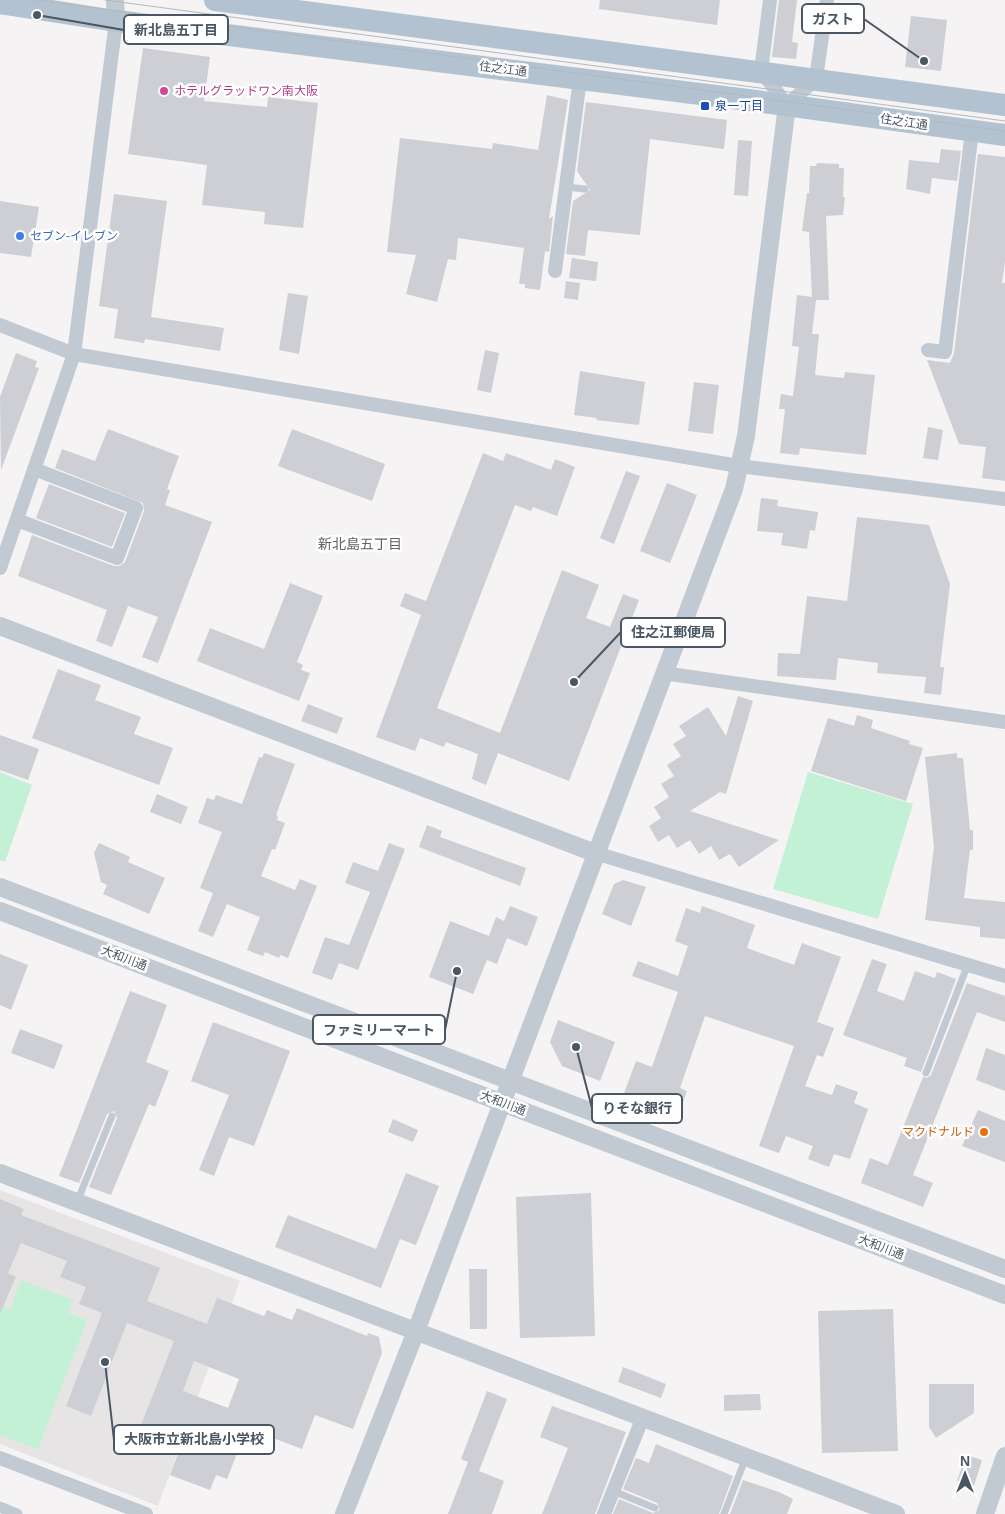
<svg xmlns="http://www.w3.org/2000/svg" width="1005" height="1514" viewBox="0 0 1005 1514" font-family="Helvetica,'Noto Sans JP',sans-serif">
<style>
.education{fill:#e6e4e5}
.green{fill:#c3f1d5}
.building{fill:#cdcfd5;fill-rule:evenodd}
.lines{fill:none;stroke-linecap:round;stroke-linejoin:round}
.service{stroke:#c1cad2;stroke-width:7}
.pedestrian{stroke:#c1cad2;stroke-width:11}
.minor{stroke:#c1cad2;stroke-width:14}
.tertiary{stroke:#c1cad2;stroke-width:18}
.primary{stroke:#b3c2d1;stroke-width:22}
.tram{stroke:#b5b8bd;stroke-width:1}
.hotel-dot{fill:#d1479c;stroke:#fff;stroke-width:2}
.transit-dot{fill:#1a4fb4;stroke:#fff;stroke-width:2}
.shop-dot{fill:#3f7fe0;stroke:#fff;stroke-width:2}
.food-dot{fill:#e8710a;stroke:#fff;stroke-width:2}
.labels{text-anchor:middle;stroke-width:5;stroke-linejoin:round;paint-order:stroke}
.street-label{font-size:12px;fill:#4a5661;stroke:#fff}
.hotel-label{font-size:12px;fill:#b23c85;stroke:#fff;text-anchor:start}
.transit-label{font-size:12px;fill:#164399;stroke:#fff;text-anchor:start}
.shop-label{font-size:12px;fill:#366cbe;stroke:#fff;text-anchor:start}
.food-label{font-size:12px;fill:#c56008;stroke:#fff;text-anchor:end}
.neighbourhood-label{font-size:14px;fill:#5f6368;stroke:#fff}
.leader{fill:none;stroke:#4a5661;stroke-width:2}
.callout-dot{fill:#4a5661;stroke:#fff;stroke-width:2}
.callout{fill:#fff;stroke:#4a5661;stroke-width:2}
.callout-label{font-size:14px;text-anchor:middle;font-weight:bold;fill:#4a5661}
</style>
<rect width="100%" height="100%" fill="#f5f3f3"/>
<!-- education -->
<path class="education" d="M0,1190L240,1281L158,1506L0,1444Z"/>
<!-- green -->
<path class="green" d="M0,772L32,785L5,862L0,860Z
M808,772L913,804L878,919L773,889Z
M21,1280L73,1300L68,1313L87,1320L38,1449L0,1435V1306L10,1310Z"/>
<!-- building -->
<path class="building" d="M600,0H720L717,25L599,9Z
M779,0H797L792,42L798,43L796,59L772,57Z
M911,16L947,20L941,71L905,67Z
M143,48L210,57L204,101L267,107L268,97L318,103L303,228L264,224L265,212L202,205L207,165L128,154Z
M547,95L568,100L549,219L553,216L549,252L545,251L540,290L525,288V284H519L524,248L458,238L456,260L448,259L437,302L406,294L416,255L387,252L400,138L492,149L493,143L538,150Z
M586,102L727,120L724,149L650,139L640,235L588,230L585,256L566,254L573,201L590,190L577,171Z
M738,140L752,141L748,196L734,195Z
M941,149L961,151L957,181L932,178L930,194L906,189L909,160L939,163Z
M978,154L1005,157V262L1002,283H1005V481L982,478L986,447L959,444L927,360L950,363L954,353Z
M817,163L839,164V168H844L843,197H845L843,215L826,216L829,300H816L812,334H819L815,375L844,378L845,372L875,375L866,455L800,448L799,455L780,453L785,409H779L781,394L793,396L799,347L792,346L797,295L812,297L809,232L802,231L807,193H809L810,166H816Z
M114,194L167,201L151,317L224,328L220,351L145,339L144,343L114,338L118,309L99,306Z
M0,201L39,207L31,257L0,253Z
M572,258L598,262L596,281L569,278Z
M566,281L580,283L578,300L564,298Z
M288,293L308,296L299,354L279,350Z
M485,350L499,353L491,393L477,390Z
M16,353L37,361L35,367L39,368L1,470L0,397Z
M580,371L645,382L639,425L596,420L597,418L574,415Z
M694,382L719,385L713,434L688,431Z
M928,427L943,430L938,460L923,458Z
M108,429L179,456L167,489L170,490L165,505L212,522L158,663L142,657L158,617L128,606L112,647L96,641L107,610L18,576L32,535L114,566H119L125,562L144,511L143,503L55,468L62,449L95,461Z
M292,429L385,464L372,501L278,466Z
M483,453L503,461L506,453L551,470L555,459L575,467L557,516L533,507L531,511L515,505L437,708L500,733L562,570L599,585L586,618L610,627L623,594L639,600L569,781L498,753L486,785L472,779L478,754L446,742L444,747L420,738L415,751L376,737L421,615L400,606L405,593L426,601Z
M626,471L640,476L614,544L600,538Z
M667,483L697,495L670,563L640,551Z
M49,484L125,513L112,547L36,518Z
M761,498L778,500L777,506L818,512L815,531L810,530L807,549L781,545L783,533L757,531Z
M857,517L929,525L950,584L940,667H944L941,695L924,693L926,677L877,673L878,663L838,658L836,680L777,676L778,653L800,654L807,596L847,601Z
M290,583L323,596L297,662L303,665L301,670L310,673L299,701L197,661L210,628L264,649Z
M58,669L101,685L95,700L141,717L134,734L173,748L159,785L32,738Z
M738,696L753,701L726,794L720,792L690,811L779,840L739,867L730,854L719,860L711,846L699,854L690,840L677,848L669,835L658,842L649,826L661,818L654,807L669,797L661,784L674,776L667,765L681,756L673,744L686,736L679,726L708,707L726,736Z
M308,704L343,718L337,734L301,721Z
M857,715L873,720L871,728L910,741L909,744L923,748L906,801L811,771L828,718L854,726Z
M0,735L39,749L28,780L0,770Z
M264,753L295,764L276,815L278,816L277,820L285,823L275,850L272,849L261,876L295,890L300,879L317,886L288,958L280,955L279,958L265,952L263,956L247,950L260,917L227,904L213,937L198,931L213,893L200,888L222,832L198,823L207,798L214,800L216,795L242,804L259,757L262,758Z
M957,753V758H963L970,830H973V850H970L964,898L1005,902V939L980,937V927L925,920L934,847L925,757Z
M157,794L188,807L181,824L150,812Z
M427,825L442,831L440,837L526,868L520,886L419,847Z
M99,843L130,857L128,862L165,878L149,914L103,894L107,885L101,882L94,853Z
M389,843L405,849L358,970L339,963L332,980L312,973L325,937L349,945L370,892L345,883L353,862L378,871Z
M623,880L646,887L631,926L602,914L614,884Z
M510,906L538,917L527,946L507,938L497,964L487,960L473,994L429,977L450,921L489,936L496,917L504,921Z
M702,906L755,925L747,948L794,965L802,943L841,957L817,1022L834,1028L823,1057L817,1055L805,1086L832,1095L836,1084L858,1092L854,1103L868,1109L850,1159L834,1154L829,1167L808,1159L813,1146L786,1136L779,1153L759,1146L794,1046L705,1016L680,1088L687,1091L678,1116L623,1096L636,1061L652,1067L678,992L632,976L638,961L678,976L688,946L675,941L686,908L700,913Z
M0,954L28,965L11,1010L0,1005Z
M872,959L887,964L877,991L904,1001L915,971L935,978L937,972L956,979L921,1072L904,1066L907,1058L843,1035Z
M967,983L1005,996V1022L977,1012L913,1175L933,1183L923,1207L861,1183L870,1158L888,1165L923,1077L927,1078L931,1075Z
M130,991L167,1005L146,1062L169,1071L155,1107L149,1104L111,1195L89,1187L117,1118L114,1111L107,1114L79,1183L59,1176Z
M558,1020L615,1042L600,1081L562,1066L550,1042Z
M213,1022L290,1051L254,1146L229,1137L214,1176L199,1170L229,1095L191,1081Z
M20,1029L63,1045L54,1069L11,1053Z
M986,1048L1005,1055V1091L976,1080Z
M978,1110L1005,1121V1162L962,1146Z
M393,1119L418,1130L413,1142L388,1132Z
M406,1173L439,1186L416,1245L400,1239L381,1288L275,1247L288,1215L376,1249Z
M591,1193L595,1336L520,1338L516,1197Z
M0,1199L24,1209L21,1215L160,1268L147,1301L207,1324L217,1298L264,1316L267,1310L292,1320L297,1308L367,1336L368,1333L379,1337L382,1353L353,1429L315,1415L302,1449L247,1428L227,1479L216,1475L210,1490L170,1475L180,1448L138,1433L174,1341L127,1323L91,1416L66,1406L102,1313L79,1304L86,1287L60,1277L67,1261L21,1243L8,1273L16,1277L0,1314ZM194,1361L239,1379L228,1408L183,1391Z
M469,1269H487V1329H470Z
M893,1309L898,1451L822,1453L818,1311Z
M623,1367L666,1384L661,1398L618,1382Z
M929,1384H974V1413L936,1438L929,1427Z
M487,1391L507,1399L479,1471L504,1481L492,1514H448L468,1462L461,1459Z
M760,1394L761,1410L724,1411V1395Z
M552,1406L626,1432L595,1514H542L568,1448L540,1437Z
M656,1444L733,1476L719,1514H613L619,1499L653,1513L660,1510L657,1503L623,1489L636,1458L649,1463Z
M966,1455L982,1460L974,1486L957,1481Z
M743,1480L779,1492L793,1499L787,1514H730Z"/>
<g class="lines">
<!-- service -->
<path class="service" d="M566,187L585,189
M926,1073L968,964
M77,1202L112,1116
M613,1491L655,1508
M724,1514L746,1457"/>
<!-- pedestrian -->
<path class="pedestrian" d="M0,1507L17,1514"/>
<!-- minor -->
<path class="minor" d="M770,0L761,71L787,105L816,79L827,0
M555,271L580,79
M0,325L74,354L739,466L1005,499
M928,350L945,352L972,131
M17,520L117,558L136,508L34,469
M0,568L74,354L116,21
M663,673L1005,722
M595,853L1005,976
M0,1458L146,1514
M604,1514L643,1417"/>
<!-- tertiary -->
<path class="tertiary" d="M115,0L116,21
M0,626L595,853
M0,887L1005,1269
M0,911L1005,1295
M0,1173L896,1514
M344,1514L416,1331L734,489L746,436L787,105
M985,1514L1005,1456"/>
<!-- primary -->
<path class="primary" d="M215,0L1005,105
M0,3L116,21L756,101L1005,135"/>
<!-- tram -->
<path class="tram" d="M35,0L1005,131
M105,0L1005,121"/>
</g>
<!-- markers -->
<circle class="hotel-dot" cx="164" cy="91" r="5"/>
<rect class="transit-dot" x="700" y="101" width="10" height="10" rx="2.5"/>
<circle class="shop-dot" cx="20" cy="236" r="5"/>
<circle class="food-dot" cx="984" cy="1132" r="5"/>
<g class="labels">
<!-- street labels -->
<g class="street-label">
<text transform="translate(503 69) rotate(7)" y="4">住之江通</text>
<text transform="translate(904 122) rotate(8)" y="4">住之江通</text>
<text transform="translate(124 958) rotate(21)" y="4">大和川通</text>
<text transform="translate(503 1103) rotate(21)" y="4">大和川通</text>
<text transform="translate(881 1247) rotate(21)" y="4">大和川通</text>
</g>
<!-- hotel labels -->
<g class="hotel-label">
<text x="174" y="95">ホテルグラッドワン南大阪</text>
</g>
<!-- transit labels -->
<g class="transit-label">
<text x="715" y="110">泉一丁目</text>
</g>
<!-- shop labels -->
<g class="shop-label">
<text x="30" y="240">セブン-イレブン</text>
</g>
<!-- food labels -->
<g class="food-label">
<text x="974" y="1136">マクドナルド</text>
</g>
<!-- neighbourhood labels -->
<g class="neighbourhood-label">
<text x="360" y="549">新北島五丁目</text>
</g>
</g>
<!-- callouts -->
<path class="leader" d="M924 61L864 19M37 15L124 30M574 682L621 632M457 971L445 1030M576 1047L592 1108M105 1362L114 1440"/>
<g class="callout-dot">
<circle cx="924" cy="61" r="5"/>
<circle cx="37" cy="15" r="5"/>
<circle cx="574" cy="682" r="5"/>
<circle cx="457" cy="971" r="5"/>
<circle cx="576" cy="1047" r="5"/>
<circle cx="105" cy="1362" r="5"/>
</g>
<g class="callout">
<rect x="802" y="4" width="62" height="29" rx="5"/>
<rect x="124" y="15" width="104" height="29" rx="5"/>
<rect x="621" y="618" width="104" height="29" rx="5"/>
<rect x="313" y="1015" width="132" height="29" rx="5"/>
<rect x="592" y="1094" width="90" height="29" rx="5"/>
<rect x="114" y="1425" width="160" height="29" rx="5"/>
</g>
<g class="callout-label">
<text x="833" y="24">ガスト</text>
<text x="176" y="35">新北島五丁目</text>
<text x="673" y="637">住之江郵便局</text>
<text x="379" y="1035">ファミリーマート</text>
<text x="637" y="1113">りそな銀行</text>
<text x="194" y="1444">大阪市立新北島小学校</text>
</g>
<!-- north arrow -->
<g transform="translate(965 1474)" stroke="#ffffff" stroke-width="4" paint-order="stroke">
<path d="M0-4L9 19L0 12L-9 19Z" fill="#4a5661"/>
<text y="-8" font-size="14" font-weight="bold" text-anchor="middle" fill="#4a5661">N</text>
</g>
</svg>
